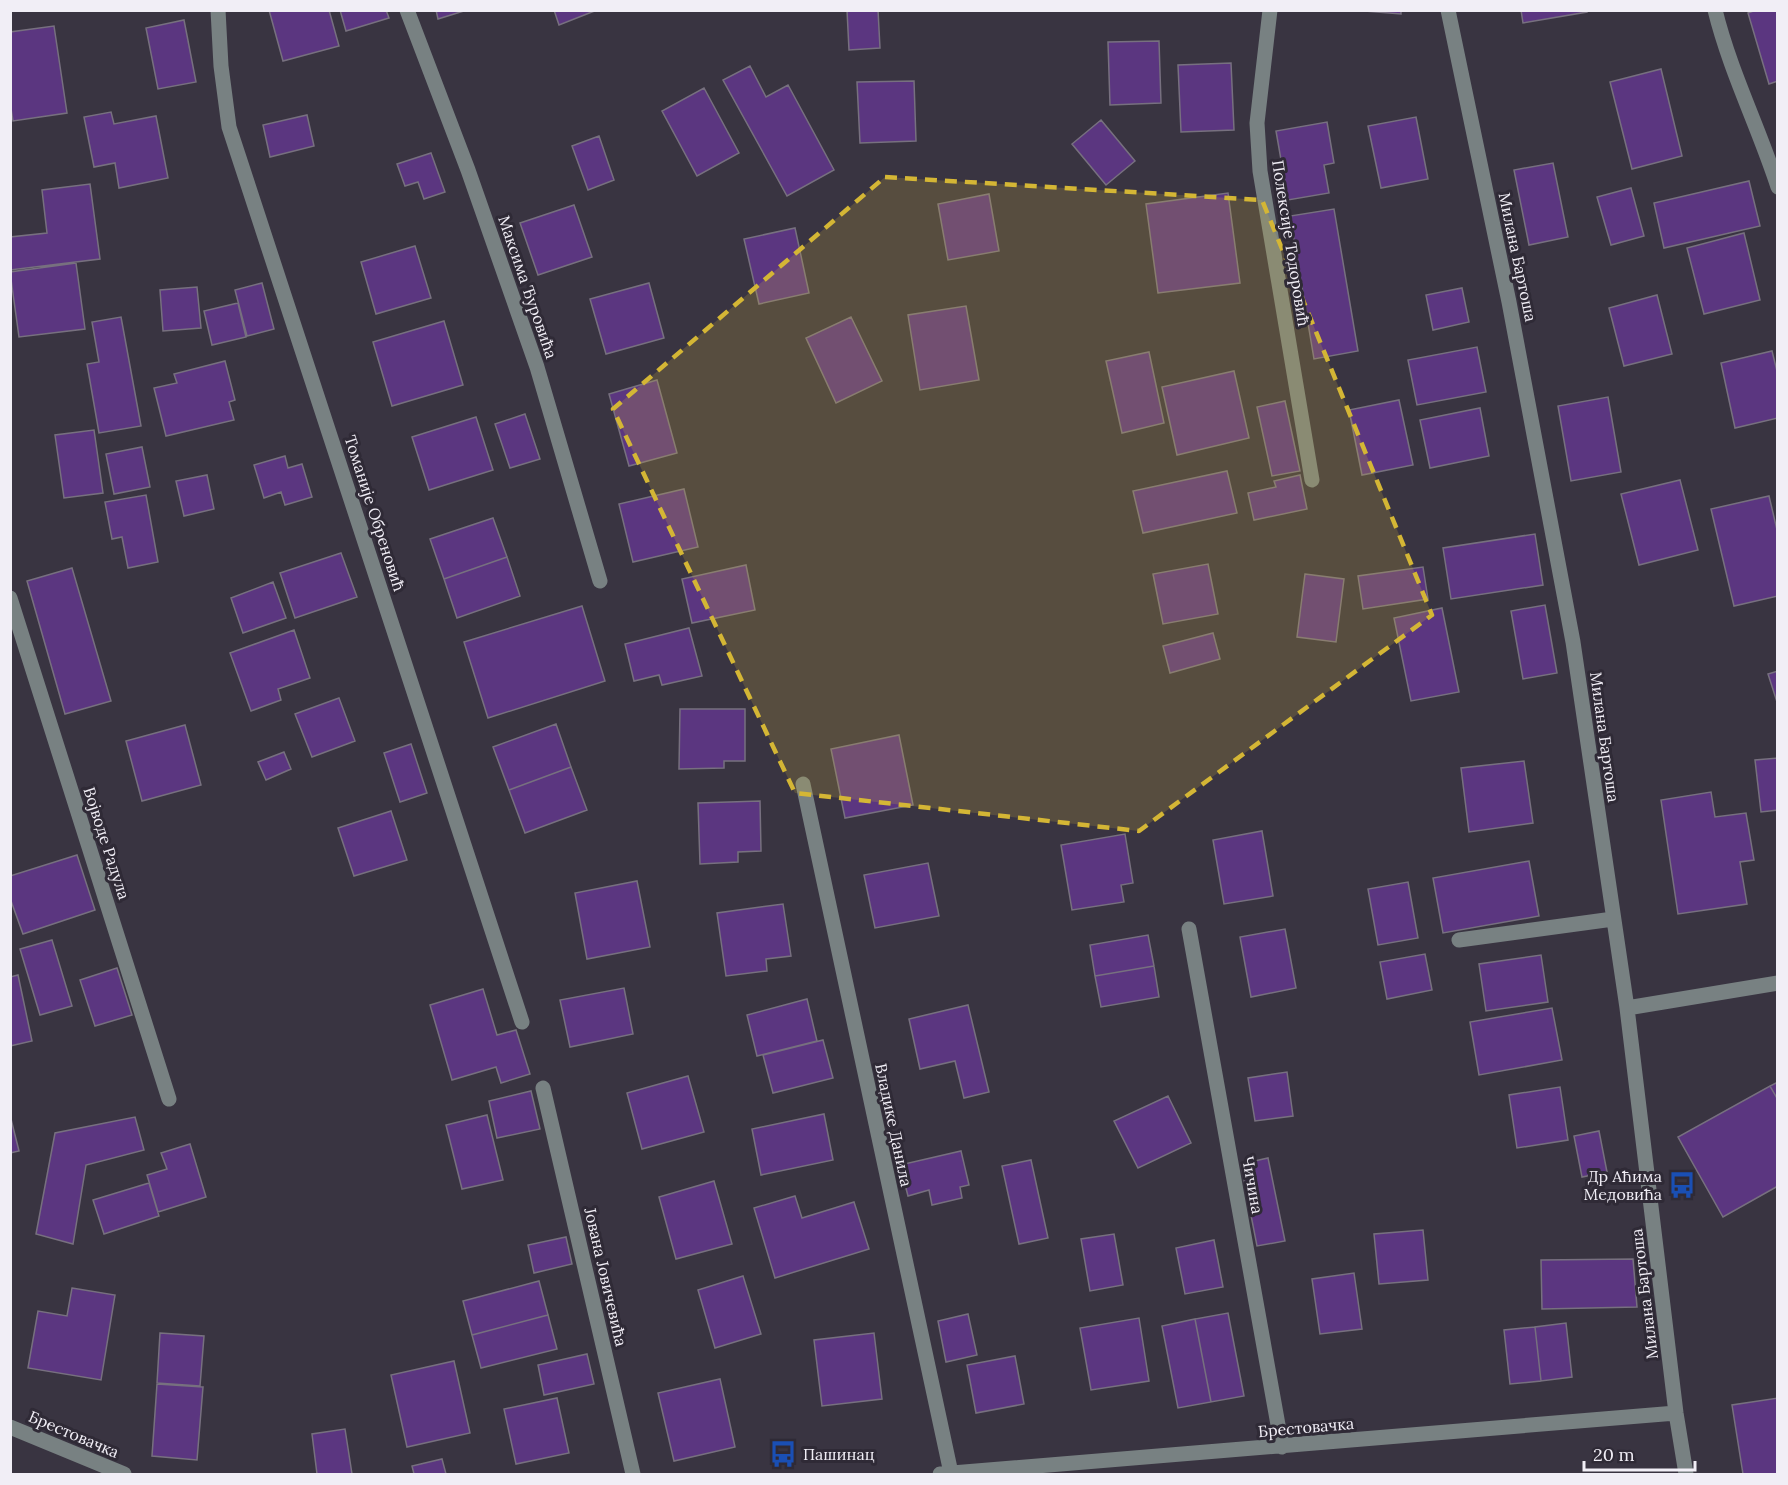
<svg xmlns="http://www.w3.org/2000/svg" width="1788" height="1485" viewBox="0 0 1788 1485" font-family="Lora,serif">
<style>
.building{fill:#5b3680;stroke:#77707f;stroke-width:1.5}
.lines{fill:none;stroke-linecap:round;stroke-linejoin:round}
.minor{stroke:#788182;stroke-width:15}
.marked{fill:#d4b635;fill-opacity:0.2;stroke:#d4b635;stroke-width:4.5;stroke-dasharray:12 8;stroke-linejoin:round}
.labels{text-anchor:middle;stroke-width:6;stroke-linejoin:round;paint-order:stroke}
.street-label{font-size:16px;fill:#f1eef6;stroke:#2f2a36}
.poi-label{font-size:16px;fill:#f1eef6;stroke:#2f2a36;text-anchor:end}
</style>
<rect width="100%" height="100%" fill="#393441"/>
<!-- building -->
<path class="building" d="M269,10H329L339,46L283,61Z
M340,10H386L389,18L346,31Z
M436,10H467L438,19Z
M554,10H597L559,25Z
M847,10H878L880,48L849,50Z
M1352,10H1401V14Z
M1521,10H1587V12L1523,23Z
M1756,10H1778V81L1769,84L1748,13Z
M184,20L196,82L158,89L146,28Z
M54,26L67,113L13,121L10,102V32Z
M1159,41L1161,103L1110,105L1108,42Z
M1231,63L1234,130L1181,132L1178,65Z
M750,66L766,97L788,85L834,170L787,196L723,80Z
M1661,69L1682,156L1632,169L1610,82Z
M914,81L916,141L860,143L857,82Z
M704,88L739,153L697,176L662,111Z
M111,112L114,124L156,116L168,178L119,188L115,163L94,167L84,117Z
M307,115L314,146L270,157L263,125Z
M1416,117L1428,179L1381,188L1368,126Z
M1101,120L1135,161L1106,185L1072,144Z
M1327,122L1334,163L1324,165L1329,193L1288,200L1276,131Z
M599,136L614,180L588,190L572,146Z
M431,153L445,192L424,199L418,182L405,186L397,164Z
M1553,163L1568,237L1529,245L1514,170Z
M1749,181L1760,226L1664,248L1654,203Z
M90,184L100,259L10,270V237L47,233L42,190Z
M1631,188L1644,236L1611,245L1597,197Z
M1228,193L1240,283L1158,293L1146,204Z
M989,194L999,251L948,260L938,204Z
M574,205L592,257L538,275L520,223Z
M1334,209L1358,351L1314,359L1290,216Z
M795,228L809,293L759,304L744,239Z
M1744,233L1760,300L1704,314L1687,248Z
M415,246L431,298L376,314L361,262Z
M76,263L85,329L19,337L10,272Z
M262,283L274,329L247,336L235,290Z
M649,283L664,338L606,354L590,299Z
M197,287L201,328L163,331L160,290Z
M1462,288L1469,322L1433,330L1426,295Z
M1657,295L1672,354L1624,366L1609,308Z
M238,303L246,337L212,345L204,311Z
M966,306L979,380L920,390L908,315Z
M121,317L141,426L99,433L87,364L99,362L92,322Z
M851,317L882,381L836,403L806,338Z
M444,321L463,385L392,406L373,342Z
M1477,347L1486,392L1417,405L1408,360Z
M1772,351L1778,375V418L1735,428L1721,363Z
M1149,352L1164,423L1122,433L1106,361Z
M225,361L235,400L229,402L234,420L166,436L154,388L177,383L174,374Z
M1234,371L1249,438L1177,455L1162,387Z
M657,380L677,453L629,466L609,394Z
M1608,397L1621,472L1571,481L1558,406Z
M1399,400L1413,465L1362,475L1349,410Z
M1285,401L1300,471L1272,476L1257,407Z
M1480,408L1489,456L1430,468L1420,420Z
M525,414L540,459L510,468L495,424Z
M476,417L493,470L429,490L412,437Z
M94,430L103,493L64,498L55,435Z
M142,447L150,487L114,494L106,454Z
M285,456L288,468L302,464L312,497L285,505L281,492L264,498L254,465Z
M1227,471L1237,513L1143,533L1133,491Z
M207,475L214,509L184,516L176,481Z
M1300,475L1307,509L1254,520L1248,493L1276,487L1274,481Z
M1680,480L1698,550L1639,565L1621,494Z
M684,489L698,547L633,562L619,504Z
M146,495L158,562L128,568L122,537L112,539L105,502Z
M1769,496L1778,534V596L1734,606L1711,509Z
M493,518L507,557L444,579L430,539Z
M1535,534L1543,585L1451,599L1443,548Z
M341,553L357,597L295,618L280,573Z
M507,557L520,596L457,618L444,579Z
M1208,564L1218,614L1163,624L1153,574Z
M746,565L755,610L692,623L682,579Z
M1423,567L1428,599L1363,609L1358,576Z
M72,568L111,701L65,714L27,581Z
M1305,574L1344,579L1336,642L1297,637Z
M273,582L286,618L243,633L231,598Z
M1545,605L1557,673L1523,679L1511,611Z
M582,606L605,681L488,718L464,642Z
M1442,608L1459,692L1411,701L1394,618Z
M689,628L702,676L662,685L659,675L634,681L625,644Z
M294,630L310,678L278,689L281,700L251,711L230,653Z
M1213,633L1220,659L1170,673L1163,646Z
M1778,671V705L1768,674Z
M339,698L355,741L312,757L295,714Z
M680,709H745V761H724V768L679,769Z
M556,724L571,767L509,790L493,747Z
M185,725L201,785L142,801L126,741Z
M899,735L913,805L845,818L831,749Z
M411,744L427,793L400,802L384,753Z
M284,752L291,769L266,780L258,762Z
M1778,758V810L1761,812L1755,760Z
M1524,761L1533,823L1469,832L1461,768Z
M571,767L587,810L525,833L509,790Z
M1711,792L1715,817L1746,813L1754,860L1740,862L1747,904L1678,914L1661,800Z
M760,801L761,851L738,852V862L700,864L698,803Z
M391,811L407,860L354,876L338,828Z
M1262,831L1273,896L1224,904L1213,840Z
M1125,834L1133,883L1121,885L1124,902L1072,910L1061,845Z
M77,855L95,910L23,934L10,898V876Z
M1529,861L1539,916L1443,933L1433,878Z
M928,863L939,916L875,928L864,875Z
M637,881L650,947L587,959L575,893Z
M1408,882L1418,938L1378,945L1368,889Z
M783,904L791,956L766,959L767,971L726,976L717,913Z
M1285,929L1296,988L1251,997L1240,937Z
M1148,935L1154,966L1095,976L1090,945Z
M52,940L72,1006L40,1015L20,949Z
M1425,954L1432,990L1387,999L1380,962Z
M1541,955L1548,1002L1486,1011L1479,964Z
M1154,966L1159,997L1101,1007L1095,976Z
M117,968L132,1015L95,1026L80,980Z
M18,975L32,1041L10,1046V977Z
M624,988L633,1034L570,1047L560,1000Z
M483,989L497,1035L516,1030L530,1074L501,1083L496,1067L452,1080L430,1005Z
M807,999L817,1041L757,1056L747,1015Z
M968,1005L989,1092L964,1098L955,1061L920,1069L909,1019Z
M1552,1008L1562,1060L1479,1075L1470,1022Z
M823,1040L833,1078L773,1093L763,1055Z
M1287,1072L1293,1116L1255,1121L1248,1078Z
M688,1076L704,1132L642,1149L627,1093Z
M1778,1082V1100L1770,1086Z
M1770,1086L1778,1100V1186L1723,1217L1678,1137Z
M1560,1087L1568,1140L1517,1148L1509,1095Z
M531,1091L540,1129L497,1138L489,1101Z
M1168,1096L1191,1143L1138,1168L1114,1121Z
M824,1114L833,1160L761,1175L752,1129Z
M10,1115L19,1151L10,1153Z
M487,1115L503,1180L462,1189L446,1125Z
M135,1117L144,1150L86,1165L73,1244L36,1234L55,1133Z
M1599,1131L1607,1172L1582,1177L1574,1136Z
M190,1144L206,1197L158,1212L147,1175L167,1169L161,1153Z
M961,1151L969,1185L960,1187L962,1198L932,1205L929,1190L908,1196L900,1165Z
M1268,1158L1285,1241L1257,1246L1241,1164Z
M1031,1160L1048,1238L1019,1244L1002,1166Z
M714,1181L732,1244L676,1259L659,1197Z
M149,1183L159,1216L104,1234L93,1200Z
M795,1196L802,1218L854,1202L869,1249L775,1278L754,1208Z
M1423,1230L1428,1280L1379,1284L1374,1234Z
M1114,1234L1123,1285L1090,1291L1081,1239Z
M566,1237L572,1264L534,1273L528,1245Z
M1214,1240L1223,1287L1185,1294L1176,1248Z
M1633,1259L1637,1307L1542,1309L1541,1260Z
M1354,1273L1362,1329L1320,1334L1312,1279Z
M743,1276L761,1334L715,1348L698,1290Z
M539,1281L548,1315L472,1335L463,1301Z
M72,1288L115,1295L101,1380L28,1368L38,1311L67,1316Z
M1228,1313L1244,1396L1211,1402L1195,1319Z
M968,1314L977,1355L946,1362L938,1321Z
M548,1315L557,1349L481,1368L472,1335Z
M1139,1318L1149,1381L1091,1390L1080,1328Z
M1195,1319L1211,1402L1178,1408L1162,1326Z
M1566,1323L1572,1377L1541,1381L1535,1327Z
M1535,1327L1541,1381L1510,1384L1504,1330Z
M160,1333L204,1336L200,1386L157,1383Z
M874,1333L882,1399L822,1406L814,1340Z
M587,1354L594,1384L544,1395L538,1365Z
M1015,1356L1024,1404L976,1413L967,1365Z
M454,1361L470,1433L407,1447L391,1375Z
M720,1379L735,1447L674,1461L658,1393Z
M157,1384L203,1387L197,1460L152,1456Z
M557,1398L569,1453L516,1464L504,1409Z
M1778,1398V1474H1743L1732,1405Z
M345,1429L352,1474H317L312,1434Z
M442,1459L446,1474H414L412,1466Z"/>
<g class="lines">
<!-- minor -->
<path class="minor" d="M218,10L221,66L229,127L522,1022
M407,10L468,170L537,367L600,581
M1270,10L1257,123L1260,171L1312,480
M1448,10L1509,302L1573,642L1627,1008L1676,1413L1686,1474
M1715,10C1730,71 1759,128 1778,187
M10,598L169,1099
M803,784L951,1473
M1189,929L1282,1447
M1459,940L1613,919
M1627,1008L1778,983
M543,1088L633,1474
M10,1427L124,1474
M940,1474L1676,1413"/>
</g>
<!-- marked area -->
<path class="marked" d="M885,177L1262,200L1432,615L1139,831L795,793L613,409Z"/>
<!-- icons -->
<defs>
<symbol id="bus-bare" viewBox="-9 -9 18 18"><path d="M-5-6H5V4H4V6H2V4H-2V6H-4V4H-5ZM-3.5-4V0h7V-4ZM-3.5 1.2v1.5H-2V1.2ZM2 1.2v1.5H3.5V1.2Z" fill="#1a4fb4" stroke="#2f2a36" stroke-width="2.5" paint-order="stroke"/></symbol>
</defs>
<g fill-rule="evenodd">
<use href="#bus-bare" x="1663" y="1166" width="38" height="38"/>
<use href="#bus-bare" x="764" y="1435" width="38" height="38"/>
</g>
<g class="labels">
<!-- street labels -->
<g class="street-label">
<text transform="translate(1291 243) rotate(81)" y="6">Полексије Тодоровић</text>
<text transform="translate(1518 257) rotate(78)" y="6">Милана Бартоша</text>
<text transform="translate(528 287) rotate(71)" y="6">Максима Ђуровића</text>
<text transform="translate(375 513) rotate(72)" y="6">Томаније Обреновић</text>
<text transform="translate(1605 737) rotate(82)" y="6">Милана Бартоша</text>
<text transform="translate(107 843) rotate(72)" y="6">Војводе Радула</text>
<text transform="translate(894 1125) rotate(78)" y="6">Владике Данила</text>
<text transform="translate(1253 1185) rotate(80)" y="6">Чичина</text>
<text transform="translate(606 1277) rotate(77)" y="6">Јована Јовичевића</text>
<text transform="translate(1644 1294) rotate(-97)" y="6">Милана Бартоша</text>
<text transform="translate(1306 1427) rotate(-5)" y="6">Брестовачка</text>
<text transform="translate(74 1434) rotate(23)" y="6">Брестовачка</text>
</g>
<!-- poi labels -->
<g class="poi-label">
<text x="1662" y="1182">Др Аћима<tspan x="1662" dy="18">Медовића</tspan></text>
<text x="803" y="1460" text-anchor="start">Пашинац</text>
</g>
</g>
<!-- border -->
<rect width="1788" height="1485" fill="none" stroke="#f1eef6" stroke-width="24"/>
<!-- scale -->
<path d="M1584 1461v9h111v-9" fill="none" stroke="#f1eef6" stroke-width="3"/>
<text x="1593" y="1461" font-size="18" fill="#f1eef6" stroke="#2f2a36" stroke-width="4.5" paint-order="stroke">20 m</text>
</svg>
